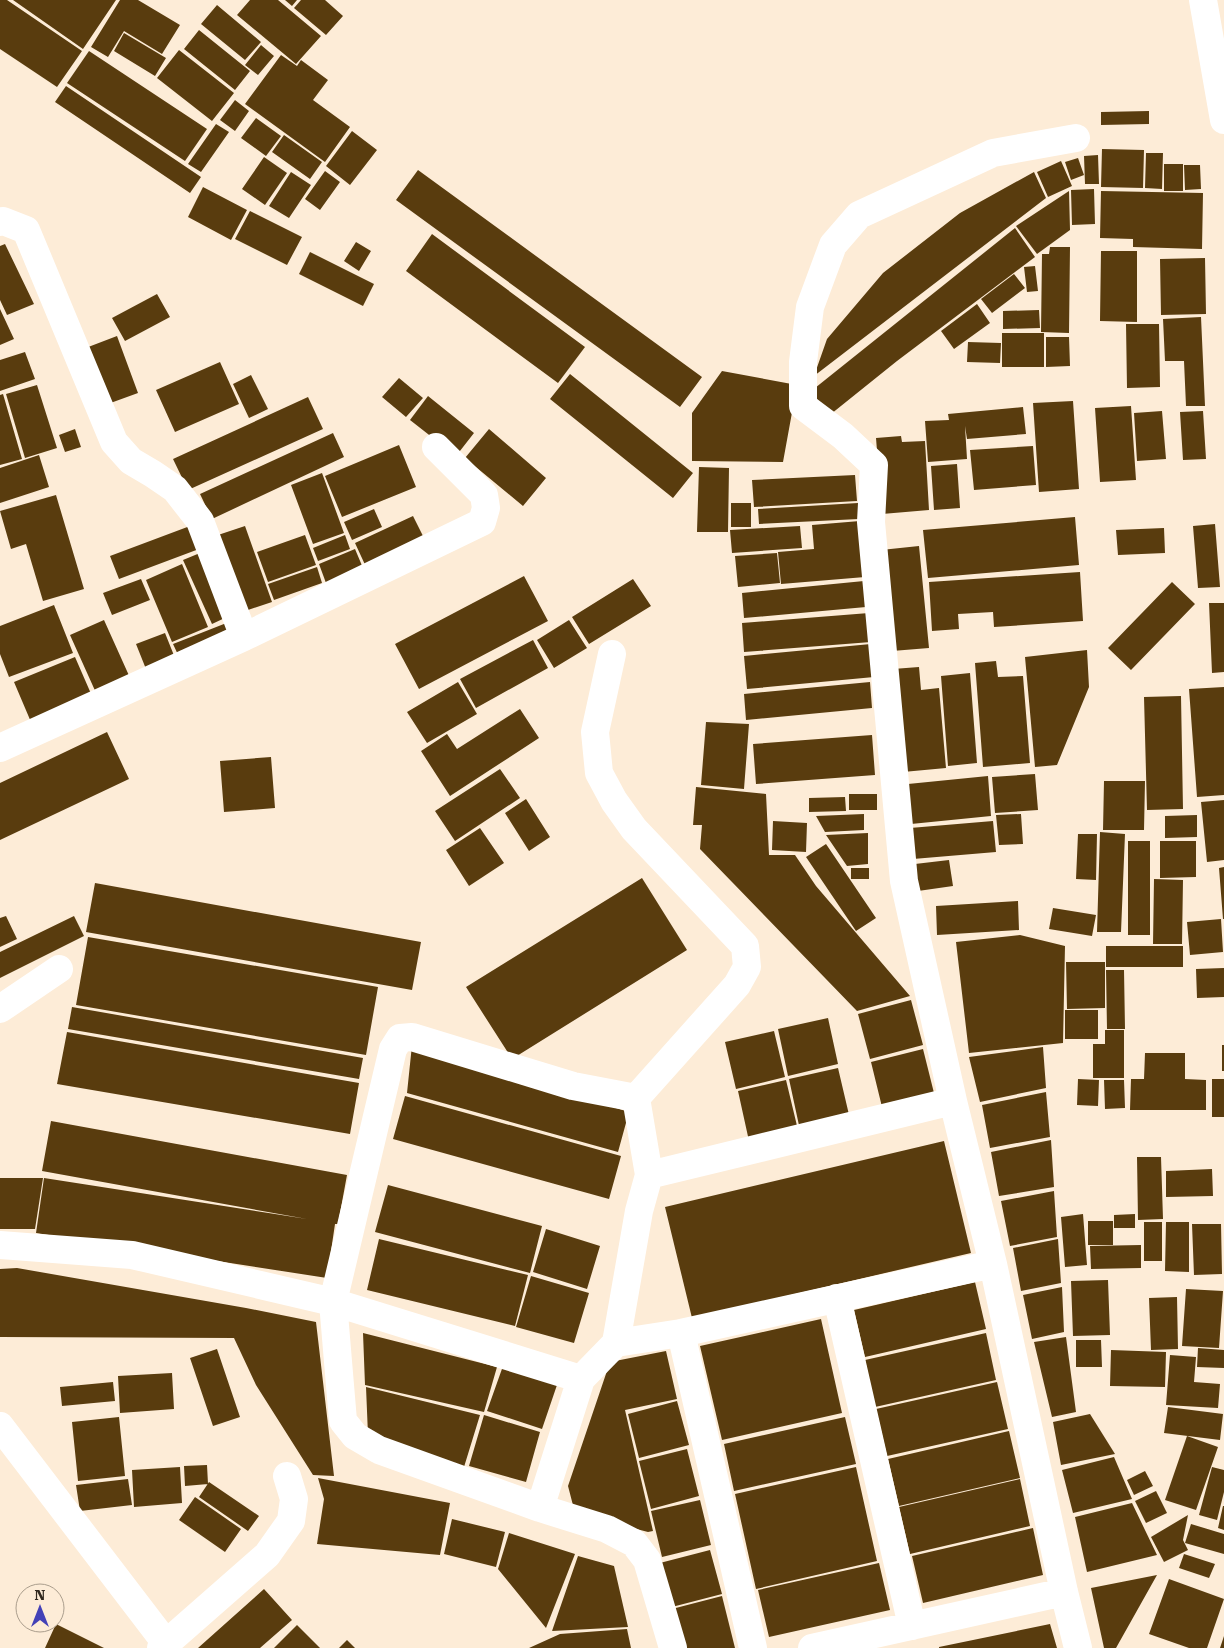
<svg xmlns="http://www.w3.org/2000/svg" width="1224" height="1648" viewBox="0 0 1224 1648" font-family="'Roboto Serif',serif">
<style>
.building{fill:#593c0e}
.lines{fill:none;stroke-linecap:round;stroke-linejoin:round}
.minor{stroke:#fff;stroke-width:28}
.major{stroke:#fff;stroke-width:28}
</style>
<rect width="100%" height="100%" fill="#fdecd7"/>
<!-- building -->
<path class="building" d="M0,0H7L82,51L57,87L0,49Z
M13,0H116L83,49Z
M120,0H138L180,25L162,54L124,31L108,57L91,47Z
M250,0H278L321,36L296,64L237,15Z
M285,0H297L292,6Z
M301,0H325L343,16L326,35L294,8Z
M217,5L261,42L245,60L201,24Z
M199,30L250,71L235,90L184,49Z
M124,33L166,58L155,76L114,51Z
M261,45L274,56L258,75L245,65Z
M179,50L234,93L212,121L157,78Z
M89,51L207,129L185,161L67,83Z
M281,55L297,66L301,60L328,80L313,100L350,127L325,162L245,104Z
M66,86L201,177L190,193L55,102Z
M235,100L249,111L235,131L220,120Z
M1149,111V124L1101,125V112Z
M256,118L281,136L266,156L241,138Z
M216,124L229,132L201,172L188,164Z
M352,131L377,150L350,185L326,166Z
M284,135L322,162L310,179L272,152Z
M1102,149L1144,150L1143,188L1101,187Z
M1146,153H1163L1162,189L1145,188Z
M1098,155L1099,184H1085L1084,156Z
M264,157L287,173L265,205L242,189Z
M1078,158L1084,175L1071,180L1065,162Z
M1061,161L1072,186L1048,197L1037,172Z
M1164,164H1183V191H1164Z
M1184,165H1200L1201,189L1185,190Z
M418,170L702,377L680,407L396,200Z
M325,171L340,182L320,210L305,199Z
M291,172L311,185L289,218L269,206Z
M1034,172L1046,198L814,376L827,339L883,273L960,213Z
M203,187L247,210L231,240L188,217Z
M1094,189L1095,224L1072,225L1071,190Z
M1069,191L1070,230L1037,254L1016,226Z
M1101,191L1203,193L1202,249L1133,247V239L1100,238Z
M250,211L302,237L287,265L235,239Z
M1015,228L1035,257L897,361L831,414L810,392Z
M432,234L585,347L558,383L406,271Z
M356,242L371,251L359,271L344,261Z
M5,244L34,304L7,315L0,300V246Z
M1050,247H1070L1069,333L1041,332L1042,254H1049Z
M1101,251H1137V322L1100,321Z
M310,252L374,284L363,306L299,274Z
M1205,258L1206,314L1161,315L1160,259Z
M1035,266L1038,291L1027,292L1024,267Z
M1014,274L1025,288L992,313L981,299Z
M157,294L170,317L125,341L112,318Z
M977,304L990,323L954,349L941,331Z
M0,309L14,339L0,345Z
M1039,310L1040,328L1003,329V311Z
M1201,317L1205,406H1186L1184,361H1165L1163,319Z
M1126,324H1159L1160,387L1127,388Z
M1002,333H1044V367H1002Z
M117,336L138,393L105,405L83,349Z
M1046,337H1069L1070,366L1046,367Z
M968,342L1001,343L1000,363L967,362Z
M25,352L35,379L0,391V360Z
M220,362L239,404L175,432L156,390Z
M722,371L797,385L783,462L692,461V413Z
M570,374L693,473L673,498L550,399Z
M251,375L268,409L249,418L233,384Z
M399,378L423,398L406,417L382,397Z
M37,385L57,448L25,458L6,394Z
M3,394L22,459L0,465V395Z
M428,396L474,433L456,456L410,420Z
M308,397L323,429L188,490L173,459Z
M1073,401L1079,489L1039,492L1033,403Z
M1131,406L1136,480L1100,482L1095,408Z
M1023,407L1026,434L967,439L965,426L967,459L928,462L925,421L949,420L948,414Z
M1162,411L1166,459L1137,461L1134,413Z
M1203,411L1206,459L1183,460L1180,412Z
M75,429L81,447L65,452L59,435Z
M489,429L546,478L523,506L465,458Z
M333,433L344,457L212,519L200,494Z
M901,436L902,442L925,441L929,510L882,514L876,438Z
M399,445L416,487L342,517L325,476Z
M1033,446L1036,485L974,490L970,450Z
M39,455L49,487L0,503V468Z
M957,464L960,508L934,510L931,466Z
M699,467L729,468L728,532H697Z
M322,473L344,533L313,544L291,485Z
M855,475L857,501L754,507L752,480Z
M56,495L84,589L43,601L26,544L11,549L0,511Z
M731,503H751V527H731Z
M858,503L859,519L759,524L758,509Z
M374,509L382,527L352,540L344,522Z
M413,516L426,542L367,569L355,543Z
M1075,517L1079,565L928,578L923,530Z
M860,521L865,577L781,584L778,552L814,549L812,525Z
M1215,524L1220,587L1198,588L1193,526Z
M190,526L199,549L119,579L110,556Z
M245,526L272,602L245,611L218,535Z
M800,526L802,548L732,553L730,530Z
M1164,528L1165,553L1118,555L1116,530Z
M305,535L316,565L268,582L257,552Z
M345,535L350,549L318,561L313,548Z
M919,546L929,648L892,651L881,550Z
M355,549L363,568L326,583L319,564Z
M200,553L229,616L212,624L183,560Z
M777,553L780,583L738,587L735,556Z
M182,564L208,627L172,642L146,580Z
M317,567L322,583L274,600L268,584Z
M1080,572L1083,621L994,627L993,612L958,614L959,629L932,631L929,582Z
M524,576L548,621L419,689L395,644Z
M141,579L150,600L112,615L103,593Z
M633,579L651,606L589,644L572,617Z
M864,581L866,607L744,618L742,593Z
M1172,582L1195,604L1131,670L1108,648Z
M1209,603H1224V672L1212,673Z
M54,605L73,653L9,677L0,654V626Z
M869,613L871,642L744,652L742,623Z
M104,620L131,680L97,695L70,635Z
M569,620L587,648L554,668L537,640Z
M229,622L234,636L180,659L173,644Z
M165,633L175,658L146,669L136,644Z
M533,640L548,668L476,708L460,679Z
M871,644L874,677L747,689L744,656Z
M1087,650L1089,687L1057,765L1035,767L1025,657Z
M75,657L92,696L31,722L14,682Z
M996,661L998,677L1023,676L1030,763L983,767L975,663Z
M919,667L921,690L939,688L946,768L903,772L893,669Z
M970,673L977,763L948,766L941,676Z
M458,682L477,714L427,743L407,712Z
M870,682L872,708L746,720L744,694Z
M1224,687V795L1197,797L1189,689Z
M1181,696L1183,809L1147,810L1144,697Z
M520,709L539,738L450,796L421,751L447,734L457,749Z
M706,722L749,724L744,789L701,785Z
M107,732L129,779L0,840V783Z
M872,735L875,775L756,784L753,744Z
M271,757L275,808L224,812L220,761Z
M500,769L520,798L455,841L435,811Z
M1035,774L1038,810L995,813L992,777Z
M988,776L991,816L911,824L908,784Z
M1104,781H1145L1144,830H1103Z
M696,787L766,794L769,855H795L816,886L910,996L857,1011L700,849L702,825H693Z
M849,794H877V810H849Z
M845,797L846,811L809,812V798Z
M526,799L550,837L529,851L505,813Z
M1224,800V860L1207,862L1201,802Z
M864,814V830L825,832L816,816Z
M1021,814L1023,844L999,845L996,815Z
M1197,815V837L1165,838V816Z
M773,821L807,823L806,852L772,850Z
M993,821L996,852L913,859L910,828Z
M480,828L504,863L469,886L446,850Z
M1100,832L1125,834L1121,932H1097Z
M868,833V864L847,866L826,835Z
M1078,834H1097L1096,880L1076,879Z
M1128,841H1150V935H1128Z
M1160,841H1196V877L1160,878Z
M826,844L876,918L856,931L806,857Z
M949,860L953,886L918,891L915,864Z
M1224,867V919H1223L1219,868Z
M851,868H869V879H851Z
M642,878L687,950L512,1059L466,987Z
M1154,879L1183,880L1182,944H1153Z
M95,883L421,942L412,990L86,932Z
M1018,901L1019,930L937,935L936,906Z
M1053,908L1096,915L1092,936L1049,929Z
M6,916L17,939L0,947V918Z
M74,916L84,936L0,978V952Z
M1221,919L1223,952L1190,955L1187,922Z
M1020,935L1065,946L1063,1043L969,1053L956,942Z
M88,937L378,987L366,1055L76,1005Z
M1106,946H1183V967H1106Z
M1066,962H1105V1008L1067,1009Z
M1224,968V997L1197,998L1196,969Z
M1106,970H1124L1125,1029H1107Z
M911,1000L923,1045L870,1059L858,1014Z
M72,1007L363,1058L359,1079L68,1029Z
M1065,1010H1098V1039H1065Z
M828,1018L838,1064L788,1076L778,1029Z
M1105,1030H1124V1078H1093V1044H1105Z
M774,1031L785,1077L736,1089L725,1042Z
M67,1032L359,1083L350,1134L57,1084Z
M412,1045L629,1112L618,1152L407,1093Z
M1222,1045H1224V1071H1222Z
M1043,1047L1046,1088L980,1102L969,1057Z
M923,1049L935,1097L883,1111L871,1062Z
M1145,1053H1185V1079L1206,1080V1110H1130L1131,1079H1144Z
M838,1068L850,1119L800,1130L789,1079Z
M1078,1079L1099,1080L1098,1106L1077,1105Z
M1212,1079H1224V1117H1212Z
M786,1080L798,1130L749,1141L738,1091Z
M1104,1080H1124L1125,1108L1105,1109Z
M1046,1092L1050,1137L990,1148L982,1105Z
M405,1096L621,1156L609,1199L393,1139Z
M51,1121L347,1175L338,1224H335L327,1278L36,1233L44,1178L307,1219L42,1171Z
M1051,1140L1054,1187L999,1196L991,1152Z
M944,1141L971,1253L692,1318L665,1207Z
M1137,1157H1161L1163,1219L1138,1220Z
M1212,1169L1213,1196L1166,1197V1171Z
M0,1178H43L35,1229H0Z
M388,1185L542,1226L530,1273L375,1232Z
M1054,1191L1057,1237L1010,1246L1001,1201Z
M1083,1214L1087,1265L1065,1267L1061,1217Z
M1135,1214V1228H1114V1215Z
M1088,1221H1113V1245H1088Z
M1144,1222H1162V1261H1144Z
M1166,1222H1189V1272L1165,1271Z
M1192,1224H1221L1222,1274L1194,1275Z
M546,1229L600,1246L587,1289L533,1272Z
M379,1239L528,1275L515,1326L367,1290Z
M1058,1239L1061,1283L1021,1291L1013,1248Z
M1141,1245V1268L1091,1269L1090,1246Z
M17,1268L246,1308L316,1322L334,1476L313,1475L256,1385L234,1338L0,1337V1269Z
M531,1276L589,1293L574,1343L516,1327Z
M1108,1280L1110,1335L1073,1336L1071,1281Z
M975,1282L986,1329L865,1357L854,1310Z
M1062,1287L1064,1332L1032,1339L1023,1295Z
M1186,1289L1223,1291L1219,1348L1182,1346Z
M1177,1297L1178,1349L1151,1350L1149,1298Z
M821,1319L842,1413L722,1440L700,1346Z
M363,1333L497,1367L484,1412L365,1385Z
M986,1333L996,1380L875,1407L865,1360Z
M1066,1337L1076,1412L1052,1417L1034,1342Z
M1076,1340H1101L1102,1367H1076Z
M1198,1348L1224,1350V1368L1197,1367Z
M217,1349L240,1417L213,1426L190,1358Z
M1111,1350L1166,1352L1165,1387L1110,1386Z
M666,1351L677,1399L625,1410L653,1531L648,1532L575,1513L568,1486L610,1362Z
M1170,1355L1196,1357L1194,1382L1220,1384L1218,1408L1166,1405Z
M503,1366L557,1385L542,1429L487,1411Z
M172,1373L174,1409L120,1413L118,1376Z
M113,1382L115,1401L62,1406L60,1387Z
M997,1382L1008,1429L887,1456L876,1409Z
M366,1387L480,1415L464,1467L368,1435Z
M677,1401L689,1445L639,1458L628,1414Z
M1168,1407L1223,1414L1220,1440L1164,1433Z
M1090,1414L1115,1454L1061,1465L1053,1422Z
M484,1415L540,1432L526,1482L469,1466Z
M119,1417L125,1476L78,1481L72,1422Z
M845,1417L856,1464L734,1491L724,1444Z
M1009,1431L1020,1478L899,1506L888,1459Z
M1187,1436L1218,1447L1196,1510L1165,1500Z
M687,1449L699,1496L651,1509L639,1461Z
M1114,1457L1132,1499L1073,1513L1062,1470Z
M207,1465L208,1484L185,1486L184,1466Z
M180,1467L182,1503L134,1507L132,1470Z
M856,1467L877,1561L756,1589L735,1494Z
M1212,1467L1224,1470V1492L1217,1520L1199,1515Z
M1145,1471L1153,1486L1134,1495L1127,1480Z
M318,1478L450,1503L440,1555L317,1544L324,1499Z
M128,1479L132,1505L80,1511L76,1485Z
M1020,1479L1030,1526L910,1554L899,1507Z
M209,1482L259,1516L248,1531L199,1497Z
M1156,1491L1167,1513L1146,1523L1135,1501Z
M195,1497L241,1529L225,1552L179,1520Z
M700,1500L711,1545L662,1557L651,1511Z
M1132,1503L1157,1555L1087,1572L1075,1517Z
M1223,1506H1224V1530L1218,1528Z
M1188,1515L1183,1540L1188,1550L1164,1562L1151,1537Z
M452,1519L505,1532L496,1567L444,1554Z
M1191,1524L1224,1534V1554L1185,1543Z
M1033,1528L1043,1575L923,1603L912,1556Z
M509,1533L575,1554L546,1628L498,1569Z
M710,1550L722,1594L668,1608L656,1564Z
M1184,1554L1215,1564L1209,1578L1179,1568Z
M578,1556L614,1566L628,1627L552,1631Z
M879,1563L890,1610L769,1637L758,1590Z
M1157,1575L1116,1648H1104L1091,1588Z
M1169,1579L1224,1599L1207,1648H1189L1149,1634Z
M264,1589L292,1620L260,1648H198Z
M722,1596L735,1648H679L668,1610Z
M56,1624L104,1648H45Z
M1050,1624L1057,1648H939V1647Z
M297,1625L320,1648H274Z
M627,1629L631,1648H529L560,1634Z
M1224,1636V1648H1220Z
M347,1640L355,1648H339Z"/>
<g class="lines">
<!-- minor -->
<path class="minor" d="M1076,138L993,153L859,215L833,245L810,307L803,362V406L843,436L874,465L871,522L904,881L953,1101L993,1264L1064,1592L1078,1648
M0,222L3,221L26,230L114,442L131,461L153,474L175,489L200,521L244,637
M612,654L595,732L599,773L614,801L634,829L745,946L747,967L737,985L636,1098
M0,748L244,637L482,522L486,508L484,495L436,447
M0,1009L59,969
M636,1098L573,1086L412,1037L400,1038L393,1049L333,1302L343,1421L355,1436L379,1450L540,1508L607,1529L634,1543L647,1560L673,1648
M649,1175L953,1101
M0,1245L132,1255L333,1302L581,1379
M837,1298L912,1626
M681,1333L753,1648
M616,1343L681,1333L993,1264
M0,1426L165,1642
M540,1508L581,1379L616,1343L639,1211L649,1175L636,1098
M161,1648L267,1555L291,1521L294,1499L287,1476
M812,1648L1064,1592"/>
<!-- major -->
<path class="major" d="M1203,0L1224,120"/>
</g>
<!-- north arrow -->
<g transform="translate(40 1608)"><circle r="24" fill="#fdecd7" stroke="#ab9e8d"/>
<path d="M0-4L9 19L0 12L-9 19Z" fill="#4341b7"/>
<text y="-8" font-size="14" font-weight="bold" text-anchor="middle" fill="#30281e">N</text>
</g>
</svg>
